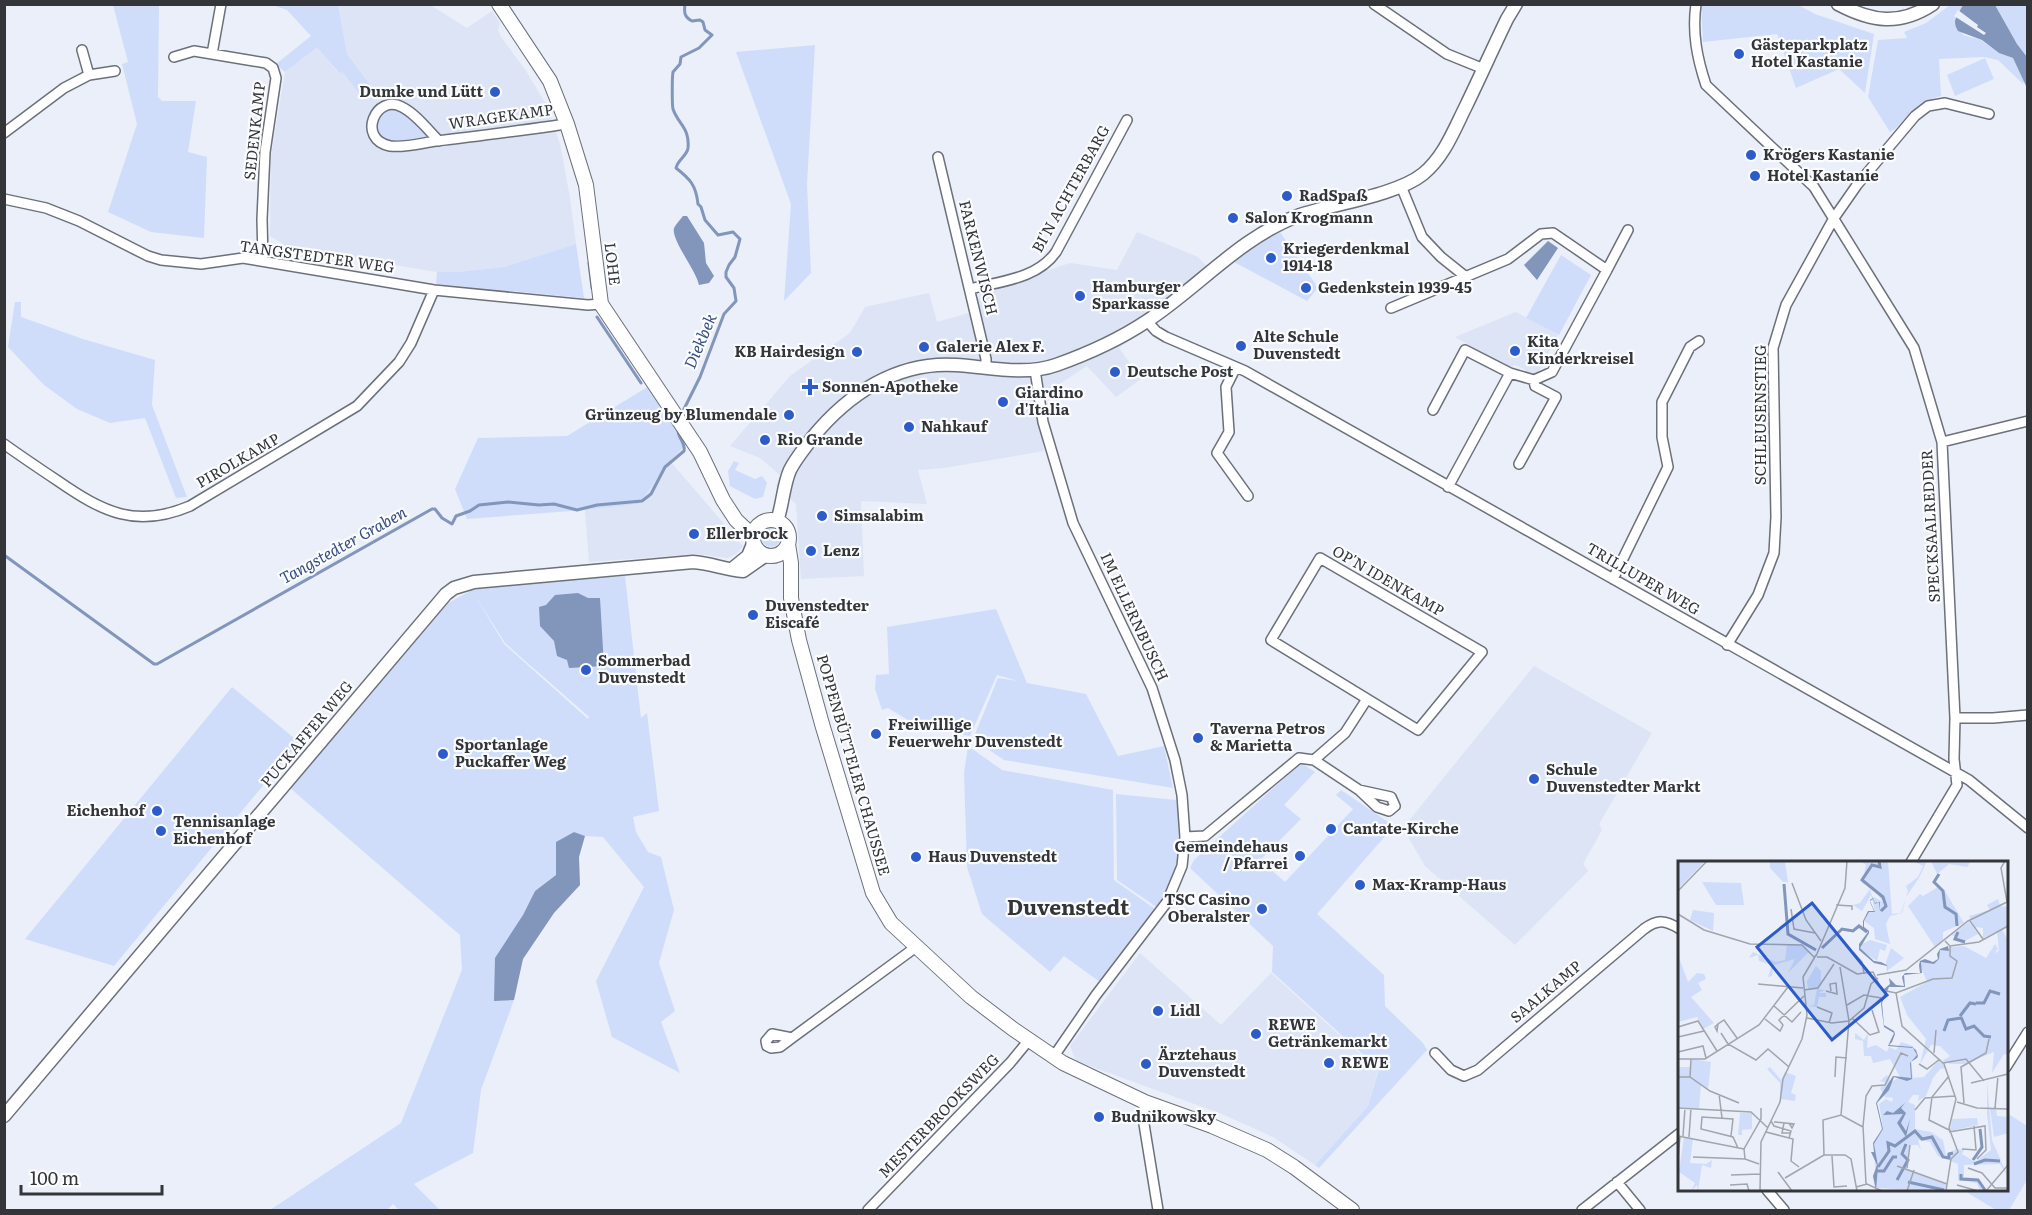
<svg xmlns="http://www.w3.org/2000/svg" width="2032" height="1215" viewBox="0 0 2032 1215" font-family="Literata,serif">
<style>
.built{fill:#dce4f5}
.green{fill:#cfddfb;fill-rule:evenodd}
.water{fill:#8295ba}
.pier{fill:#eaeff9}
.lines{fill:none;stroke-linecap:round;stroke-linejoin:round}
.stream{stroke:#8295ba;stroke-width:3}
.minor-casing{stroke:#6c7079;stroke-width:12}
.tertiary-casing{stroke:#6c7079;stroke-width:15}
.secondary-casing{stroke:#6c7079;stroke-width:16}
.minor{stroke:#fff;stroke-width:9}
.tertiary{stroke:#fff;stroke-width:12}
.secondary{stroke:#fff;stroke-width:14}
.poi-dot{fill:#2c5bca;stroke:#fbfcfe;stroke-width:2}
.labels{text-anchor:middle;stroke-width:4.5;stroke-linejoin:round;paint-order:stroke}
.poi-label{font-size:15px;font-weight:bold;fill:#333539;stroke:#fbfcfe;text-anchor:start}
.street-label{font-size:15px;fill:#333539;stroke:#fbfcfe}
.water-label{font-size:16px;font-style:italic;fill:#354d80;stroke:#fbfcfe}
.district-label{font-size:21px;font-weight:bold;fill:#333539;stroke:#fbfcfe}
.inset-river{fill:none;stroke:#8295ba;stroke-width:3}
.inset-road{fill:none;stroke:#a1a5ac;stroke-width:1.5}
.view{fill:#2c5bca;fill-opacity:0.15;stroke:#2c5bca;stroke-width:3}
.inset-edge{fill:none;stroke:#333539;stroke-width:3}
</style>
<rect width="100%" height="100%" fill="#eaeff9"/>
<!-- built -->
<path class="built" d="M338,5H430L467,28L492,11L500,23L498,30L501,37L526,71L547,106L560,144L570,198L576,244L504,267L458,272H437L290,248L270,236L271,156L285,72L317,46L338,73L341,71L363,99L377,94L347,54Z
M1137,232L1198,257L1214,275L1161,318L1119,348L1141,379L1116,397L1087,366L1035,400L1044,451L944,468L918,470L927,504L861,501L864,576L801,579L796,504L776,486L780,475L760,458L730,446L790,376L850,333L865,307L929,293L937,322L969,313L981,293L1070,263L1117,270Z
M1516,312L1558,335L1536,376L1516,365L1508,367L1455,337Z
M670,461L743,546L737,553L728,558L696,554L589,562L585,510L639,504Z
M1534,666L1652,733L1599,824L1602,830L1583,864L1588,871L1515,945L1425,866L1403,828Z
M1140,953L1221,1025L1271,973L1378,1070L1368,1106L1315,1165L1273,1137L1222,1114L1076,1061L1070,1046Z"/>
<!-- green -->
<path class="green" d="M269,4L338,5L347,54L377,94L364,100L342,72L339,73L317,47L285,72L276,64L311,36L287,10Z
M113,5H159L158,97L162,101H196L188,152L207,157L204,238L151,232L108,212L137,124L122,64L128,62Z
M1701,5H1798L1815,14L1874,34L1865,93L1839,69L1796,88L1777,34L1703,42Z
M1950,5H1963L1955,18L1963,35L1981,40L1999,53L2013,58L2024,81L2023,84L1998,60L1984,57L1939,59L1941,96C1921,100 1909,116 1895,129L1890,132L1868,97L1878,40L1907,38L1904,32L1926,23Z
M1995,5H2027V57L2017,44Z
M815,45L807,184L811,273L784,301L791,204L736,52Z
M1985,58L1994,79L1955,96L1947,75Z
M389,109H399L425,134V137C415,138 403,142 392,142C380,142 373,128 378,118C380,113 385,112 389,109Z
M1280,232L1318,288L1307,301L1234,262L1262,241Z
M576,244L584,298L436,284L437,272H458L504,267Z
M1561,255L1591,275L1559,335L1526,318Z
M15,302H21V317L83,339L155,360L152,405L187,497L176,498L145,418L110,423L77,409L44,385L8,347Z
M659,380L697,434L670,461L639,504L585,510L467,519L455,489L478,438L567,436Z
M734,461L739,463L735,470L755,479L762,476L767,483L763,497L755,499L730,486L728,471Z
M761 537a10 10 0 1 1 20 0a10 10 0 1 1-20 0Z
M625,576L641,718L647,713L659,811L633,817L636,832L648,852L661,857L674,910L659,963L675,1011L661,1022L680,1073L612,1037L596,981L644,887L603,837L585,836L574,832L556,842V875L535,891L523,915L494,1000H514L481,1090L473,1153L414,1184L440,1210H399L393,1204L387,1210H270L401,1123L462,970L460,935L290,788L441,607L472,590L532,582ZM474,594L505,643L589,717L588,719L504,644Z
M996,609L1027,683L1086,694L1118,756L1164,746L1173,788L1004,760L973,739L998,678L1018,681L997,675L970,736L918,726L888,708L882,710L875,689L876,675L889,674L887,627Z
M232,687L299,742L114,966L25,939Z
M968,746L1002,770L1113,790L1114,880L1155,909L1100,982L1064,956L1050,972L982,914L967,867L964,773Z
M1301,763L1315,772L1284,805L1301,819L1261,859V865L1267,866L1285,882L1353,809L1336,795L1341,790L1394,826L1317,914L1384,975L1385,1006L1423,1043L1427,1050L1319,1168L1315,1165L1368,1106L1379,1069L1272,972L1273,946L1190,868L1194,860Z
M1116,794L1176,800L1180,821V860L1158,908L1117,880Z
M2007,1113L2027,1126V1180L2009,1210H1996L1963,1190H2006Z"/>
<!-- water -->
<path class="water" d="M1963,5H1995L2017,44L2027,57V88L2013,58L1999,53L1982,40L1958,31C1951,20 1958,15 1963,5Z
M683,216H687L704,243L706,263L714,276L709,283L699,285C696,270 671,240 674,228C676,224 680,220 683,216Z
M1548,241L1558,248L1537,280L1524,265Z
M578,593L588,598H600L604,666L569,668L567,660L557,656L554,641L540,626L539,607L546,605L555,595Z
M574,832L585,836L579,857L580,885L554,913L523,959L514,1000L494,1001L495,958L523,915L535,891L556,875V842Z"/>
<!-- pier -->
<path class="pier" d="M1958,10L1978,25L1977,27L1986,33L1984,35L1954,16Z"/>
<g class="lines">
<!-- stream -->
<path class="stream" d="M589,263L592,288
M597,317L641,383
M683,411L700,377L724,314L736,301L734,288L726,277V272L729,265L735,257L740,239L733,232L718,235L705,220L701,207L698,204C696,185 690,179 676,168C678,159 687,156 688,148C690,128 678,124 673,109C672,106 672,77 673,72L680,64L681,57L699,48L712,35L705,30L703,22L700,20L692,21C684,17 684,12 685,4
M4,555L154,664H157L432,509H435L442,518L452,524L456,516L470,511L479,505L508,502L539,505L554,504L577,510L597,505L642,501L651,494L665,467L684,451C686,443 677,437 678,429"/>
<defs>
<path id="minor" d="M1374,4L1447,54L1484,69
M1696,4C1692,33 1697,58 1706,85L1814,187L1914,348L1942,442L1955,718L1954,759L1957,785L1911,862
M212,54L221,4
M174,57L194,51L266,63L273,68L276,78L265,152L262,219L263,261
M89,75L115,71
M4,133L64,88L89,75L82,50
M439,141C428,130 416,114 402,107C376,93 356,139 390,146C404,148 422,143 436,141C480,136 523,130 567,124
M938,157L986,359V367
M1401,186L1422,237L1441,257L1466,277
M4,199L46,208L79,221L148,256L161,260L201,264L243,258L434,290L588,305L601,304
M970,289C1001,281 1037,279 1056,252L1127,120
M1391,308L1508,259L1541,234L1553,233L1607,270L1628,230
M1147,321L1156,331L1166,337L1245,371L1969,780L2028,828
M1236,367L1226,387L1229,432L1217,453L1248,496
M1035,370L1043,422L1073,523L1152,688L1175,760L1182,795L1185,837L1182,866L1167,902L1096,995L1054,1056
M1433,410L1465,350L1510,373L1534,380L1552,372L1607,270
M1942,442L2028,421
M4,444C22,457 40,469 58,481C103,512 136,529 190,506L357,406L399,362L411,343L434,290
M1519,464L1556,397L1535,386L1534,380
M1448,487L1510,373
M1320,558L1482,652L1418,730L1271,640Z
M1613,579L1668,467L1662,437V402L1690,347L1699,341
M1727,645L1758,595L1774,553L1776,517L1773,348L1786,305L1834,218L1857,185L1915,116L1928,106L1945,103L1989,114
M1955,718H1993L2028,715
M1314,760L1345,733L1367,699
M1185,837L1205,836L1299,758L1314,760L1359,790L1377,807L1389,811L1395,806L1391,797L1359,790
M792,1038L772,1034L766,1041L767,1046L771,1048L780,1047L792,1038L916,947
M1435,1053L1451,1070L1464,1076L1478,1070L1644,929C1658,919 1665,920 1680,929
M2006,1067L2028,1032
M1145,1102L1143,1118L1158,1210
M1617,1182L1640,1210
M1767,1190L1784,1210
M868,1210L1010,1063L1029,1040
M1582,1210L1680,1133"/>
<path id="tertiary" d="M1838,4C1872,22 1900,26 1933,4
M777,521C783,504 783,486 790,470C796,458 805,448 812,438C848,394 897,361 956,365C988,367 1025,376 1056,365C1087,354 1120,339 1147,321C1199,287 1240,237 1300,215C1333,204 1397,195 1423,174C1444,157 1454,130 1466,106C1480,77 1493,48 1507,19L1516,4
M732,569L748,556L753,544
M4,1116L446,594L454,588L474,582L693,562C710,563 726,570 743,571L766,555"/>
<path id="secondary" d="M499,4L550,81L567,124L586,185L601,304L700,452L723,500L736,520L753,536
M753 538a18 18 0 1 1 36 0a18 18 0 1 1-36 0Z
M788,544L791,563V598L799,640L822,724L873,893L891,923L971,997L1013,1029L1063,1063L1145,1102L1212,1126L1267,1150L1294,1167L1352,1210"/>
</defs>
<!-- minor casing -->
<use href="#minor" class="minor-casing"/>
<!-- tertiary casing -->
<use href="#tertiary" class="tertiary-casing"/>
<!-- secondary casing -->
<use href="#secondary" class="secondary-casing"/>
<!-- minor -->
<use href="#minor" class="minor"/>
<!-- tertiary -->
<use href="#tertiary" class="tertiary"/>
<!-- secondary -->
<use href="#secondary" class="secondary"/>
</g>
<!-- markers -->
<g class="poi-dot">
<circle cx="1739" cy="54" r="6"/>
<circle cx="495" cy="92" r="6"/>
<circle cx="1751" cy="155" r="6"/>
<circle cx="1755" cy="176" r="6"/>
<circle cx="1287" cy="196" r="6"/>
<circle cx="1233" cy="218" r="6"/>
<circle cx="1271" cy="258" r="6"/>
<circle cx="1306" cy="288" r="6"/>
<circle cx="1080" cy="296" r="6"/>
<circle cx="1241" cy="346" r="6"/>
<circle cx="924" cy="347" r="6"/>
<circle cx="1515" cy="351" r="6"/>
<circle cx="857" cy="352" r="6"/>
<circle cx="1115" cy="372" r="6"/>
<path d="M807 378h6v6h6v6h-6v6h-6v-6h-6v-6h6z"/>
<circle cx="1003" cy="402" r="6"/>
<circle cx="789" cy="415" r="6"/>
<circle cx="909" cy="427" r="6"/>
<circle cx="765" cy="440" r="6"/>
<circle cx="822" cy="516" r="6"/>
<circle cx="694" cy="534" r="6"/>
<circle cx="811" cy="551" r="6"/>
<circle cx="753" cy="615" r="6"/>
<circle cx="586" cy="670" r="6"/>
<circle cx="876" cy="734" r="6"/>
<circle cx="1198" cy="738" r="6"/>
<circle cx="443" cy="754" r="6"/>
<circle cx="1534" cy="779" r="6"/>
<circle cx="157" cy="811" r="6"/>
<circle cx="1331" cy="829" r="6"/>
<circle cx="161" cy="831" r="6"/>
<circle cx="1300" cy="856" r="6"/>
<circle cx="916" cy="857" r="6"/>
<circle cx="1360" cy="885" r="6"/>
<circle cx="1262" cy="909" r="6"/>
<circle cx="1158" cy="1011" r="6"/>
<circle cx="1256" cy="1034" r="6"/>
<circle cx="1329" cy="1063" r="6"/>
<circle cx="1146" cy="1064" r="6"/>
<circle cx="1099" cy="1117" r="6"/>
</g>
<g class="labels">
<!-- poi labels -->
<g class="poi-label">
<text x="1751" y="50">Gästeparkplatz<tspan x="1751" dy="17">Hotel Kastanie</tspan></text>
<text x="483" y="97" text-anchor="end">Dumke und Lütt</text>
<text x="1763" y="160">Krögers Kastanie</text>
<text x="1767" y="181">Hotel Kastanie</text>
<text x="1299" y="201">RadSpaß</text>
<text x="1245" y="223">Salon Krogmann</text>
<text x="1283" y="254">Kriegerdenkmal<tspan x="1283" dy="17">1914-18</tspan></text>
<text x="1092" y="292">Hamburger<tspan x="1092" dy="17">Sparkasse</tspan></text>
<text x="1318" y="293">Gedenkstein 1939-45</text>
<text x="1253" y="342">Alte Schule<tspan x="1253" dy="17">Duvenstedt</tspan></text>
<text x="1527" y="347">Kita<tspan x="1527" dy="17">Kinderkreisel</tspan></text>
<text x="936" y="352">Galerie Alex F.</text>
<text x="845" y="357" text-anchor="end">KB Hairdesign</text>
<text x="1127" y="377">Deutsche Post</text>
<text x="822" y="392">Sonnen-Apotheke</text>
<text x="1015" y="398">Giardino<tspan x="1015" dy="17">d'Italia</tspan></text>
<text x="777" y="420" text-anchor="end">Grünzeug by Blumendale</text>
<text x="921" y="432">Nahkauf</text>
<text x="777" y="445">Rio Grande</text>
<text x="834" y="521">Simsalabim</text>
<text x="706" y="539">Ellerbrock</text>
<text x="823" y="556">Lenz</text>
<text x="765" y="611">Duvenstedter<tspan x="765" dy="17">Eiscafé</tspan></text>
<text x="598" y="666">Sommerbad<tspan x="598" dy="17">Duvenstedt</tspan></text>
<text x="888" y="730">Freiwillige<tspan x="888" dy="17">Feuerwehr Duvenstedt</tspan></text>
<text x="1210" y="734">Taverna Petros<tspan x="1210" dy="17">&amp; Marietta</tspan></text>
<text x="455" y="750">Sportanlage<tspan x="455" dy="17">Puckaffer Weg</tspan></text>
<text x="1546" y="775">Schule<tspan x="1546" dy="17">Duvenstedter Markt</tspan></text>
<text x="145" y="816" text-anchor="end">Eichenhof</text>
<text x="173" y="827">Tennisanlage<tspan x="173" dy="17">Eichenhof</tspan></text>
<text x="1343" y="834">Cantate-Kirche</text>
<text x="1288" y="852" text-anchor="end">Gemeindehaus<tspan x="1288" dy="17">/ Pfarrei</tspan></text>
<text x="928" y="862">Haus Duvenstedt</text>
<text x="1372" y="890">Max-Kramp-Haus</text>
<text x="1250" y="905" text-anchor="end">TSC Casino<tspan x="1250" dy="17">Oberalster</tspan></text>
<text x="1170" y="1016">Lidl</text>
<text x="1268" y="1030">REWE<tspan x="1268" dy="17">Getränkemarkt</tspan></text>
<text x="1158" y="1060">Ärztehaus<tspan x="1158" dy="17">Duvenstedt</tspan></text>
<text x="1341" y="1068">REWE</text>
<text x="1111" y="1122">Budnikowsky</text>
</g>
<!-- street labels -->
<g class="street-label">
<text transform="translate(501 117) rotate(-8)" y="5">WRAGEKAMP</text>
<text transform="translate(255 131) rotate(-84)" y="5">SEDENKAMP</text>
<text transform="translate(1071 189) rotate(-61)" y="5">BI'N ACHTERBARG</text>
<text transform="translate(317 257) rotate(8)" y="5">TANGSTEDTER WEG</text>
<text transform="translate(978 258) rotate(76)" y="5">FARKENWISCH</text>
<text transform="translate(612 264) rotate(83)" y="5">LOHE</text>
<text transform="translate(1761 415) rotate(-90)" y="5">SCHLEUSENSTIEG</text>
<text transform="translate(238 461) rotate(-30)" y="5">PIROLKAMP</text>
<text transform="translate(1931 526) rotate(-93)" y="5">SPECKSAALREDDER</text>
<text transform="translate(1643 579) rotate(30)" y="5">TRILLUPER WEG</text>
<text transform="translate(1388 581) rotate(30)" y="5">OP'N IDENKAMP</text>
<text transform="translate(1134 617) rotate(65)" y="5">IM ELLERNBUSCH</text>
<text transform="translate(307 734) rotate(-50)" y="5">PUCKAFFER WEG</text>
<text transform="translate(853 765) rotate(74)" y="5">POPPENBÜTTELER CHAUSSEE</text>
<text transform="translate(1546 992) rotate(-40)" y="5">SAALKAMP</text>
<text transform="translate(939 1116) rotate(-46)" y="5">MESTERBROOKSWEG</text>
</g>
<!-- water labels -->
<g class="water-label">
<text transform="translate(700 341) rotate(-67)" y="6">Diekbek</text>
<text transform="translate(343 545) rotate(-29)" y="6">Tangstedter Graben</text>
</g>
<!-- district labels -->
<g class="district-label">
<text x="1068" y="915">Duvenstedt</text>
</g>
</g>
<!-- overview -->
<g transform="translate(1678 861)">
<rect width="330" height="330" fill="#eaeff9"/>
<path d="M0,0H27L0,28ZM92,0L107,1L110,21H105L92,7ZM182,0H210L214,53L223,52L230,30L228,25L240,16L245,5L235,0H249L241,17L228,36L224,52L212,55L208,63L212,83L197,78L196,67L186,60L191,51L197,50L193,34L184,50L175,44L182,42L192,28L194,35L205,41L195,27L184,22L188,4ZM253,0H293L289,6L271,3L259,13ZM24,21L63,22L66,44H38ZM260,26L267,30L286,62L265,71V79L257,86L230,45L242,33L245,35ZM320,38L322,45L330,46V65L305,77V67L297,66L291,55L312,49L309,44ZM15,49L36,52L35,70L12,59ZM291,61L300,73L285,81L274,74ZM324,68L330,80V194L326,193L314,212L316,191L287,203H273L264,200L272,195L262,185L253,184L242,203L248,178L229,154L222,136L249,121L242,104L245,100L256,103L261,98L262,89L270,90L273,86L286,85L308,97L317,83L320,88L316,92L321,90L319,70ZM192,79L209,84L207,90L202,88L199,100L182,89V84ZM109,84H123L131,91L110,112L117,98L96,104L94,115L90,116L94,104L81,100L80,94L71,97L75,91L98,101L107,99ZM213,87L226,97L209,110L208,101ZM0,94L10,121L19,112L26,113L28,118L20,122L24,129L13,136L36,162L25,168L19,156L0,161ZM138,105L143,110V122L139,128L147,129L141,132H148V136H141L139,146L130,145L136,144L139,128H130L129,120ZM177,172L186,179L190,172L189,187L198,184L209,191L211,186L218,189L223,181L235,185L240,195L233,200L235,217L246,216L261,199L268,207L262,208L255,217L248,235L240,240L241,234H235L230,241L237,244V268L253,271L265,279L268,294L278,288L286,289L284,293L297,301L313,289L309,253V221L314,279L330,316L322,303L286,304V316L301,318L309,330H302L299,322L280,319V303L260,295L252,281L240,279L243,289L240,284H232L228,307L269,324L268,330L198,327L196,283L205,267L201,243L208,238L214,241L215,237L207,236L202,227L208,222L202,220L209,214L213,221L222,216L212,198L195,202L193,195H186L185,180L177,178ZM14,198L33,201L30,228L23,224L21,248L0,246V206H12ZM92,206L103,219L107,211L118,215L113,232L118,234L117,240L102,238V222L89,208ZM312,248H318L319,255L330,256V272L316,276ZM62,252H74V268L64,269V274H60ZM299,257L300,264L272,270L274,258ZM6,276L15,277L12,302L28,303L34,299L33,307L24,304L20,330L19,324L13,330L17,322L1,311Z" fill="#cfddfb"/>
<path d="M195,37L197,42L200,41H202V50L204,47H206L204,50H202L201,41L197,43L195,38L192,40L197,51H191L186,60V66L191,70V72L182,87L196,100L203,101L209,104L211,117L218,124L226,125L224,116L227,112H242L241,104L242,100L247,98L255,101L260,98L259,93L262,88L270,85L271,90L262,89L261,98L256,103L243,101L244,112L226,114L227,126H211L204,142L206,164L216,170L217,173L214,181L211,184L234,186L238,189L240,195L239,197L233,201L234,218L229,220L216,216L211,229L199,242L205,268L196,283L200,305L198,330L195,315L199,304L193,291H196L195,282L204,268L198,242L215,215L233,217L232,202L239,194L235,187L210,185L216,172L206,166L204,151L203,142L207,131L206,128L212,123L209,105L196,102L181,89V83L190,71L185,67V60L190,50H196L192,41V39ZM227,242L223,247L228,252L223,262L228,270L232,258L228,276L219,262L225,253L205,254L209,250L215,252Z" fill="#8295ba"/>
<path class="inset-river" d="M201,0L202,6L194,4L184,19L205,36L208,45L203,50M261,13L256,21L265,30L267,46L278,53L279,65M106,23L110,73L138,89M280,71L277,78L287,81M144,87L164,68L175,70L181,65L189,71M298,142H306L312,130L322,133M282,155L292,142L298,143M283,156L288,168L296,165L306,175L313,176M266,170L270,159L283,157M295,299L304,286L302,268M296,303L307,299L322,300M200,306L211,290L210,282L217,285L237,270L244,278L254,276L265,296L271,297V293L275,292M198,310H206L215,296H219M283,313V318L300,319L307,329M219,319L230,299L224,293L228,283M230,321L266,329"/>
<path class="inset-road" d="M114,22L128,59L143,80M0,30L29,0M158,44L174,45V49M113,48L116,68L137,72M0,53L26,69L72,83L124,84L137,97M292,60L305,78M272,85L301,81L330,65M175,91L184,101L186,112M138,95L167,27L169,0M139,96H149L179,113L195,111L204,129L218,132L255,118L274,117L279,100L272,95V85L267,80M162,106L171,160L163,254M199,114L228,109L290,60L329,41L323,7L327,0M80,123L125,127M126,129L140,127L156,103M148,130L159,133L158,122L152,123L153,130M218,132L224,165L266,203L278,238L271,267L280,291L273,298L268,330M169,144L186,134L203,137M96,145L114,161L123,151M139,146L154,152L151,162M129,157L154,162L171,160L186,147L193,123L200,117M174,157L192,174L201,171L194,149M87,158L102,170L105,164L101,159L126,135M40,163L37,166L39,170L40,163L46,159L59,177M0,166L20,160L39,190M43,172L50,183L78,199L90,188L111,206M0,176L26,170M0,191L25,185L28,197M256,192L258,169M0,198H27L81,164L110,126M265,202L288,198L306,220M241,203L249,208L262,198M0,216H12L32,230L61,242M12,216L13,198M157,216L158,196L169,197M293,222L330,213M41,233L44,257M279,241L299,247L330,248M286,242L283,206L308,192L311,178M0,247L73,251L90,267M317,247L320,215M237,249L247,237L277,235M93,260L96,265L113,270L111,277M96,261H97L116,263L114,267L111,262M106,262L104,272H112M271,269L251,259L254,236L271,215M88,271L115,278L113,300L121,306M271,271L307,265L308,289L299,298M0,275L66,288M5,275L7,247M53,275L55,258L24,256L23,268L55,276L60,287M11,276L13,247M284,288L298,289L296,265M146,294L145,259L163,254L185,266M146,294H167L173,298L179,330M154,295L156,326L169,325M15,296L67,298L81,303M0,298L2,275M67,298L66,288L83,258V247M219,305L269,323M229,307L232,284M290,307L304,312L317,327H329M100,311L114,330M53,314L82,313M107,317L146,294M188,323L185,265L188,235L194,225L207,224L223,192L230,195M52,324L69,323L71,330M279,324L300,330M178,326L189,323L204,330M82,330L83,281L102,241L105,218L124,178L129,154L125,116L138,94M229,330L236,309M308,330L330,304"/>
<path class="view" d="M134,42L209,134L154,179L79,86Z"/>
<rect width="330" height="330" class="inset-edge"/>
</g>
<!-- border -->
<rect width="2032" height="1215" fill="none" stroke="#333539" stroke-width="12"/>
<!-- scale -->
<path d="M21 1185v9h141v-9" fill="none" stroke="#333539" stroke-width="3"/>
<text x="30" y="1185" font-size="18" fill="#333539" stroke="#fbfcfe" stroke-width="4.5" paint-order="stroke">100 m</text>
</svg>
